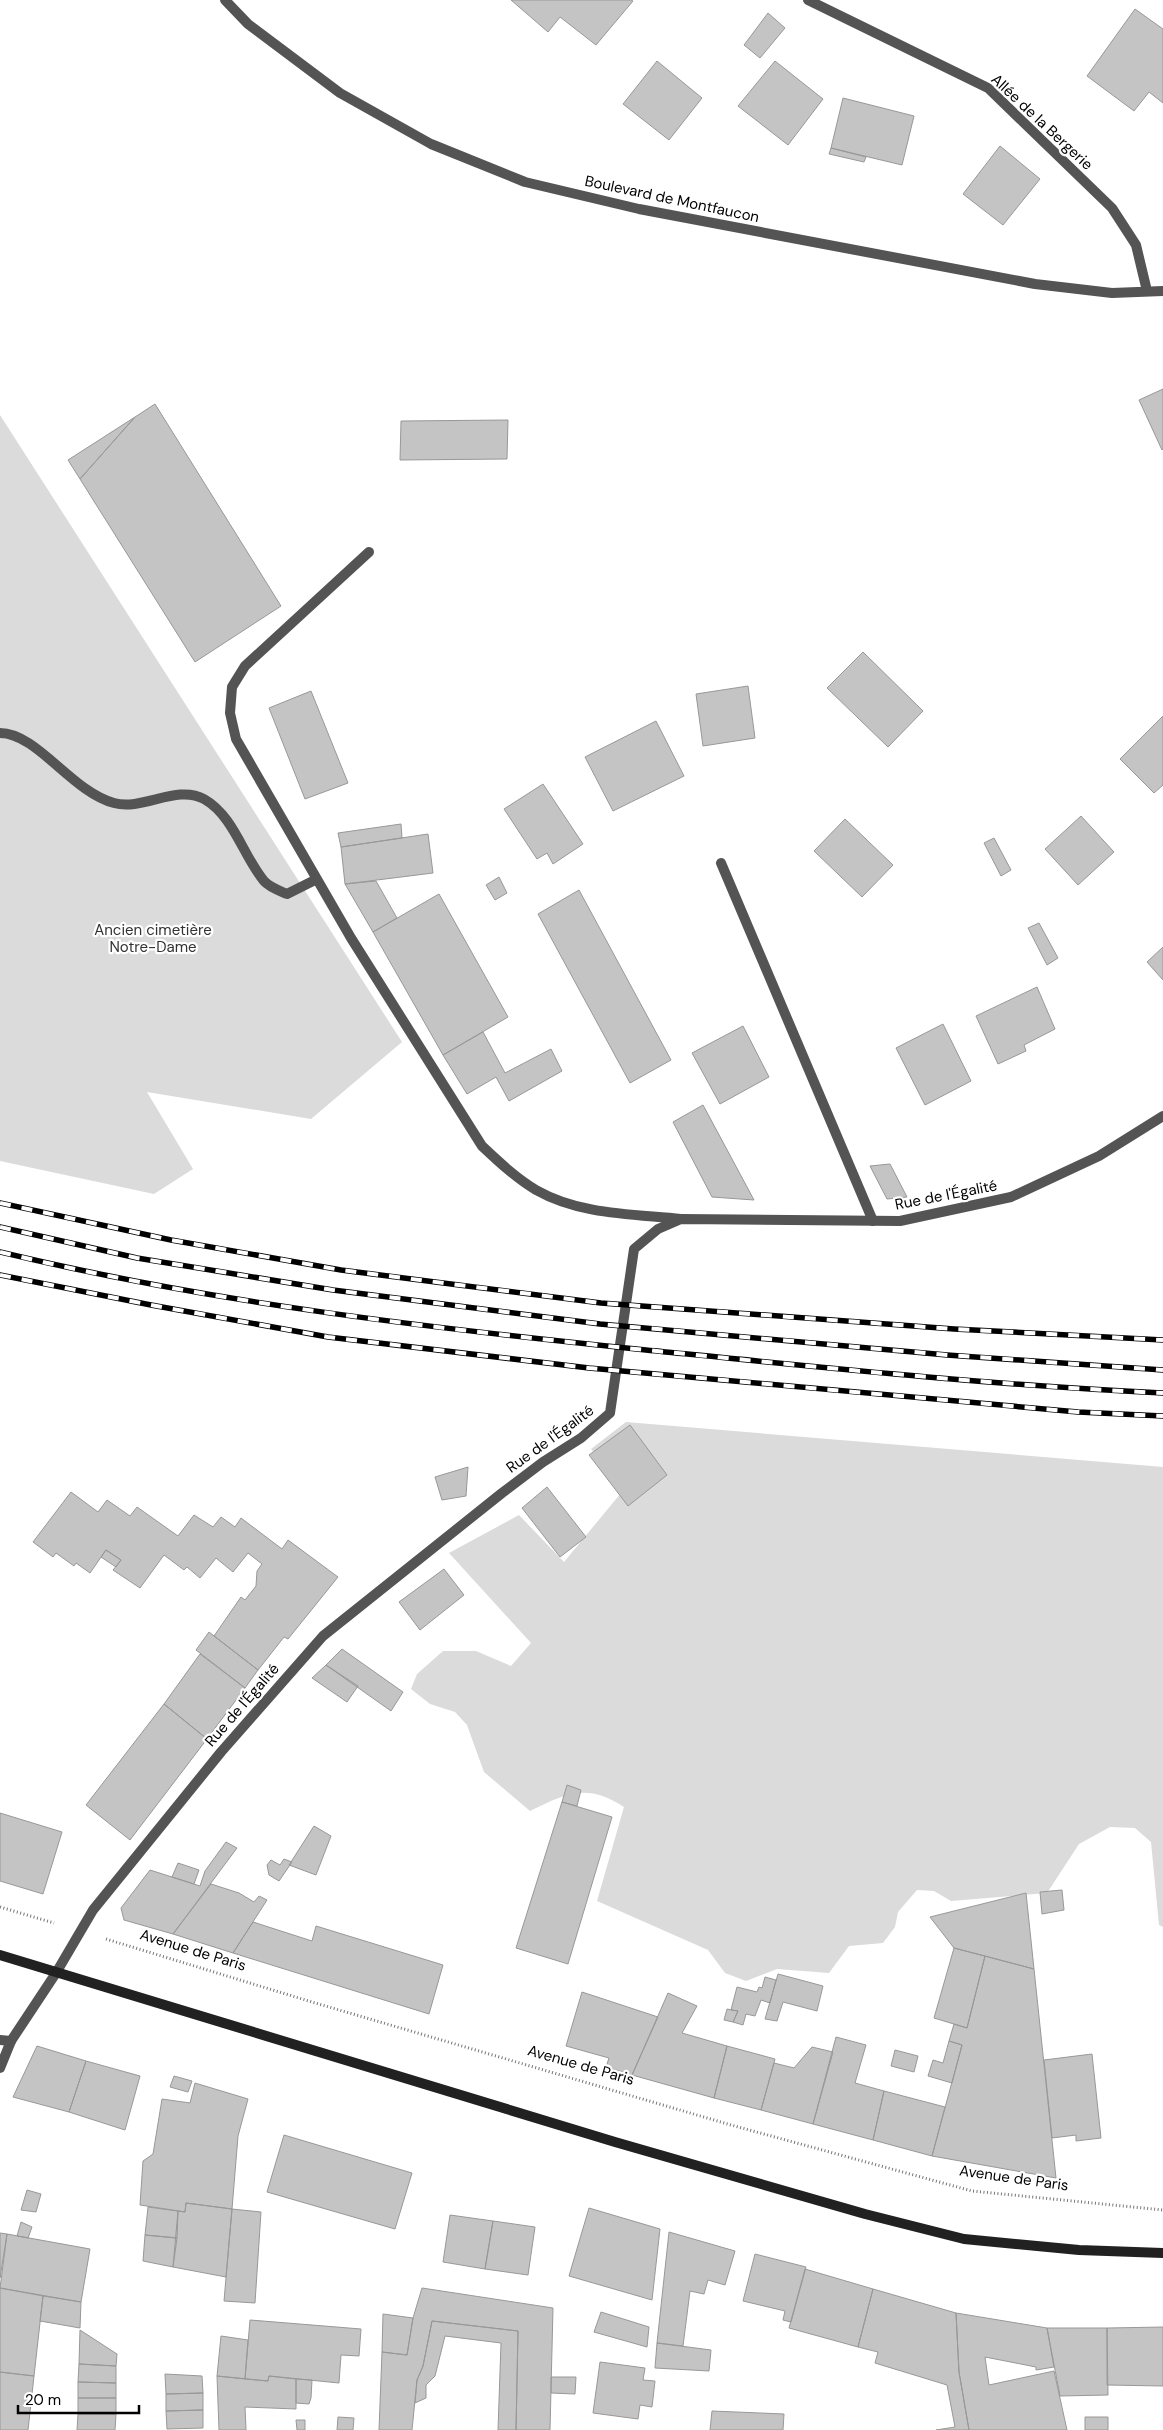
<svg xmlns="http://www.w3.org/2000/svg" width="1163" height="2430" viewBox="0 0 1163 2430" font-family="'DM Sans',sans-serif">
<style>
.green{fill:#dbdbdb}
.building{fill:#c4c4c4;stroke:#989898}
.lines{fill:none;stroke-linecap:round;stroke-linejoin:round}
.path{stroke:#767676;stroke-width:3;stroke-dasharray:1 2.5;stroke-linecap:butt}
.service{stroke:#545454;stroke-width:10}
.minor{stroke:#545454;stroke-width:10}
.secondary{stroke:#212121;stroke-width:10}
.rail-casing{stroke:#000;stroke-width:5.5}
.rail{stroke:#fff;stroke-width:4;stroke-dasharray:11;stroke-linecap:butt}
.labels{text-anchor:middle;stroke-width:4.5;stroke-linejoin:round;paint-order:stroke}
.street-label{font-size:15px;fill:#000;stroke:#fff}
.park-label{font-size:15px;fill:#323232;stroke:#fff}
</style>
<rect width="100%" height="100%" fill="#fff"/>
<!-- green -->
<path class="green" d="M0,415L402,1042L311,1119L147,1092L193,1169L154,1194L0,1161Z
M626,1422L1163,1467V1927L1159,1925L1151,1842L1135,1828L1110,1827L1079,1844L1047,1893L951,1901L934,1891L917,1890L898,1912L895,1927L883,1943L849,1946L829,1973L777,1969L746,1981L725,1973L708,1950L597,1901L624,1807C587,1783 567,1793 530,1811L484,1772L467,1725L455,1712L430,1704L411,1689L417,1674L443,1651H476L511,1666L531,1643L449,1553L519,1515L564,1562L626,1487L591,1449Z"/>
<!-- building -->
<path class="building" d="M511,0H631L633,1L596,45L560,17L548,32Z
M1135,9L1163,29V103L1149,92L1134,111L1087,76Z
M768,13L785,28L760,58L744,45Z
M657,61L702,98L669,140L623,104Z
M775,61L823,99L788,145L738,106Z
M843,98L914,116L902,165L831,148Z
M1000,146L1040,179L1003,225L963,194Z
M831,148L866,157L864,162L829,154Z
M1163,389V449L1162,450L1139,400Z
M155,404L281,606L195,662L80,479L135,417Z
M135,417L119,435L80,479L68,460Z
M508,420L507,459L400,460L401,421Z
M863,652L923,711L888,747L827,688Z
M748,686L755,738L703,746L696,694Z
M311,691L348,783L305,799L269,708Z
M1163,716V785L1154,793L1120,759Z
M656,721L684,776L613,811L585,757Z
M543,784L583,844L553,864L547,853L537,859L504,809Z
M1081,816L1114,852L1078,885L1045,849Z
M845,819L893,865L862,897L814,851Z
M401,824L402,838L341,847L338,833Z
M428,834L433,873L345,884L341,847Z
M994,838L1011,870L1001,876L984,843Z
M499,877L507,893L495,900L486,885Z
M376,881L397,918L373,932L345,884Z
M579,890L671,1060L630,1083L538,914Z
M439,894L508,1017L443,1055L373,932Z
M1039,923L1058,958L1047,965L1028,928Z
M1163,947V980L1147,962Z
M1037,987L1055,1029L1024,1045L1026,1051L998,1064L976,1016Z
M943,1024L971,1081L925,1105L896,1048Z
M743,1026L769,1077L720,1104L692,1053Z
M483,1032L505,1073L551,1049L562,1071L509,1101L496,1077L467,1094L443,1055Z
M703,1105L754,1200L712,1197L673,1122Z
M890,1164L907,1197L887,1199L870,1166Z
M630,1425L667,1475L628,1506L589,1455Z
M468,1467L466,1496L442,1500L435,1477Z
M547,1487L586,1537L560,1557L522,1508Z
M71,1492L98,1512L107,1500L130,1516L137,1507L178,1536L194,1515L213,1527L221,1517L235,1527L241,1518L282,1549L288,1540L338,1577L288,1639L284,1637L258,1670L214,1636L241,1597L245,1600L256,1586L257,1571L262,1564L248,1553L233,1572L216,1558L200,1578L187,1567L184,1570L164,1555L140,1588L113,1570L121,1560L106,1550L90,1573L76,1563L74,1566L56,1553L53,1557L33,1542Z
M106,1550L121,1560L116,1567L101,1557Z
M444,1569L464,1595L420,1630L399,1602Z
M209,1632L258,1670L245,1688L196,1650Z
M342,1649L403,1692L391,1711L326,1665Z
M200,1654L245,1688L207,1739L164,1704Z
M326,1665L358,1686L347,1702L312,1678Z
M164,1704L207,1739L130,1840L86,1805Z
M567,1785L581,1790L577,1806L562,1802Z
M562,1802L612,1817L568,1964L516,1948Z
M0,1813L62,1832L43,1894L0,1881Z
M314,1826L331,1836L316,1875L289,1865Z
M226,1842L237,1848L173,1934L124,1920L121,1908L150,1870L200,1886L205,1871Z
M284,1859L292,1862L279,1881L269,1875L267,1865L271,1860L280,1865Z
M178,1863L199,1870L194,1884L172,1877Z
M211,1884L239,1893L254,1902L259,1896L267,1900L233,1953L173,1934Z
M1062,1890L1064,1910L1042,1914L1040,1892Z
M1026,1893L1034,1969L954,1948L930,1917Z
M253,1922L312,1941L316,1926L443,1965L429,2014L233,1953Z
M954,1948L985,1956L967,2028L934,2018Z
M985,1956L1034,1969L1056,2178L932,2156L962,2045L949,2041L954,2024L967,2028Z
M778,1974L823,1986L817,2011L783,2002L777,2021L765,2019Z
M765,1977L776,1980L770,2003L761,2000L755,2016L746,2014L743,2025L733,2022L738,2011L731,2010L737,1987L757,1992L759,1987L762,1988Z
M582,1992L658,2017L632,2075L606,2067L609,2058L566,2046Z
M668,1993L697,2006L682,2033L727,2046L714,2098L632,2075Z
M727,2009L738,2011L733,2022L724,2020Z
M836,2037L866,2045L855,2083L884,2091L873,2140L813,2124Z
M949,2041L962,2045L952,2083L928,2076L933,2060L943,2063Z
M37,2046L86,2061L69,2112L13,2097Z
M727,2046L775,2059L761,2110L714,2098Z
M812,2047L833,2052L813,2124L761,2110L774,2063L794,2068Z
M895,2050L918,2056L914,2072L891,2066Z
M1092,2054L1101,2138L1076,2141V2135L1052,2138L1044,2060Z
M86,2061L140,2076L125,2130L69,2112Z
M174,2076L192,2081L188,2092L170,2087Z
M195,2083L248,2099L238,2136L232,2209L186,2203L185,2212L140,2205L143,2161L153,2154L162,2099L190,2103Z
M884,2091L945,2107L932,2156L873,2140Z
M284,2135L412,2173L395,2229L267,2192Z
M27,2190L41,2194L36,2212L21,2210Z
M186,2203L232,2209L226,2277L173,2267L178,2211L185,2212Z
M148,2207L178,2211L177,2238L145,2235Z
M589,2208L660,2229L652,2300L569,2276Z
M232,2209L261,2212L255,2303L224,2301Z
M450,2215L493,2221L485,2269L443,2262Z
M493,2221L535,2227L528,2275L485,2269Z
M21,2222L32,2227L28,2238L17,2236Z
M669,2232L735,2251L725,2285L708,2280L704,2294L690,2291L683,2346L657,2343Z
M0,2233L7,2234L0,2278Z
M7,2234L90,2249L81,2302L0,2288Z
M145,2235L177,2238L173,2267L143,2261Z
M755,2254L806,2267L791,2322L783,2320L785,2311L743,2301Z
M805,2269L873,2289L858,2347L789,2328Z
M0,2288L43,2296L34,2376L0,2372Z
M422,2288L553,2308L550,2430H516L518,2331L432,2321L423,2366L417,2380L412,2430H379L382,2352L407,2355L413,2318Z
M873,2289L956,2313L959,2372L969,2430H936L955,2427L947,2385L875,2363L878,2352L858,2347Z
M43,2296L81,2302L80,2328L40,2321Z
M601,2312L649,2327L647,2347L594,2332Z
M956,2313L1047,2328L1054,2367L1036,2370V2367L985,2357L989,2385L1054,2371L1067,2430H969L959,2372Z
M383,2314L413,2318L407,2355L382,2352Z
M250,2320L361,2329L359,2356L341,2355L339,2383L269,2376L268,2381L245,2379Z
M432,2321L518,2331L516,2430H498L501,2343L445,2336L435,2376L426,2385V2398L415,2403L417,2380L423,2366Z
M1163,2327V2386L1107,2385V2328Z
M1047,2328H1107L1108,2395L1060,2396Z
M80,2330L117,2354L116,2366L79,2364Z
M221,2336L248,2340L245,2379L217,2376Z
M657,2343L711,2350L709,2371L655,2368Z
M600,2362L645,2368L643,2380L655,2381L652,2407L640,2405L638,2419L593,2413Z
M79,2364L116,2366V2383L78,2382Z
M0,2372L34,2376L28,2430H0Z
M165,2374L202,2376L203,2393L166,2394Z
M217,2376L268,2381L269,2376L296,2379V2409L245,2407L246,2430H219Z
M551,2377H576L575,2394L551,2393Z
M296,2379L312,2380L311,2398L309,2404L296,2403Z
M78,2382L116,2383V2398H78Z
M203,2393V2410L166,2411V2394Z
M78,2398H116V2414H78Z
M203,2410V2428L167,2429L166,2411Z
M712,2411L784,2414L783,2430H710Z
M78,2414H116L115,2430H77Z
M338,2417L354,2418L353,2430H337Z
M1085,2417H1108V2430H1085Z
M296,2420H305V2430H297Z"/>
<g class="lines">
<!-- path -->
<path class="path" d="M0,1907L54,1923
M106,1939L312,2002L731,2125L972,2191L1163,2210"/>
<!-- service -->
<path class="service" d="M369,552L245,666L232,687L230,713L236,739L351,938L482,1146C499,1162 516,1178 536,1190C580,1215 632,1214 681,1219
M0,733C37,733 72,792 114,803C143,811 177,784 204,799C234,816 243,856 264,881C269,887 280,891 287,894L317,879
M721,863L873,1221
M0,2040L11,2041"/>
<!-- minor -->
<path class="minor" d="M225,0L248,24L340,93L431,144L525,182L639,209L1035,284L1112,293L1163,291
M808,0L988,88L1112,208L1136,245L1147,291
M0,2068L11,2041L56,1973L93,1910L221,1752L323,1636L502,1493L543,1462L581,1438L610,1413L634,1249L658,1229L681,1219L900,1221L1011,1197L1099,1156L1163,1116"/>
<!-- secondary -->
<path class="secondary" d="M0,1955L615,2142L865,2214L964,2239L1079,2250L1163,2253"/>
<defs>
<path id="rail" d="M0,1203L171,1240L341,1270L601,1303L954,1329L1163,1340
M0,1227L137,1258L333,1290L600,1324L947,1355L1163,1370
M0,1252C212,1303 430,1328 646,1350C818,1367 990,1385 1163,1393
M0,1275L151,1305L328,1337L589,1368L1078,1412L1163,1416"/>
</defs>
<!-- rail casing -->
<use href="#rail" class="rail-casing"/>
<!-- rail -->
<use href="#rail" class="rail"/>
</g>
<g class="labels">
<!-- street labels -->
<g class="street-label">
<text transform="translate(1042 122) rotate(43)" y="5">Allée de la Bergerie</text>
<text transform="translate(672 199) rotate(12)" y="5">Boulevard de Montfaucon</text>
<text transform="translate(946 1195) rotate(-11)" y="5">Rue de l'Égalité</text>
<text transform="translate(550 1439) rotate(-36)" y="5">Rue de l'Égalité</text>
<text transform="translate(242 1705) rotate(-49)" y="5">Rue de l'Égalité</text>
<text transform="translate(193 1950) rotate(17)" y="5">Avenue de Paris</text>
<text transform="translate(581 2065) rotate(16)" y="5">Avenue de Paris</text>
<text transform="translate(1014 2178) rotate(8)" y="5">Avenue de Paris</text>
</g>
<!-- park labels -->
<g class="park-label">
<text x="153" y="935">Ancien cimetière<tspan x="153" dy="17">Notre-Dame</tspan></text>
</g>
</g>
<!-- scale -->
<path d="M18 2405v8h121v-8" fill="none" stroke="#000000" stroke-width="2.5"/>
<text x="25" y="2405" font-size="15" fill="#000000" stroke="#ffffff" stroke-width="4" paint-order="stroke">20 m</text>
</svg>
